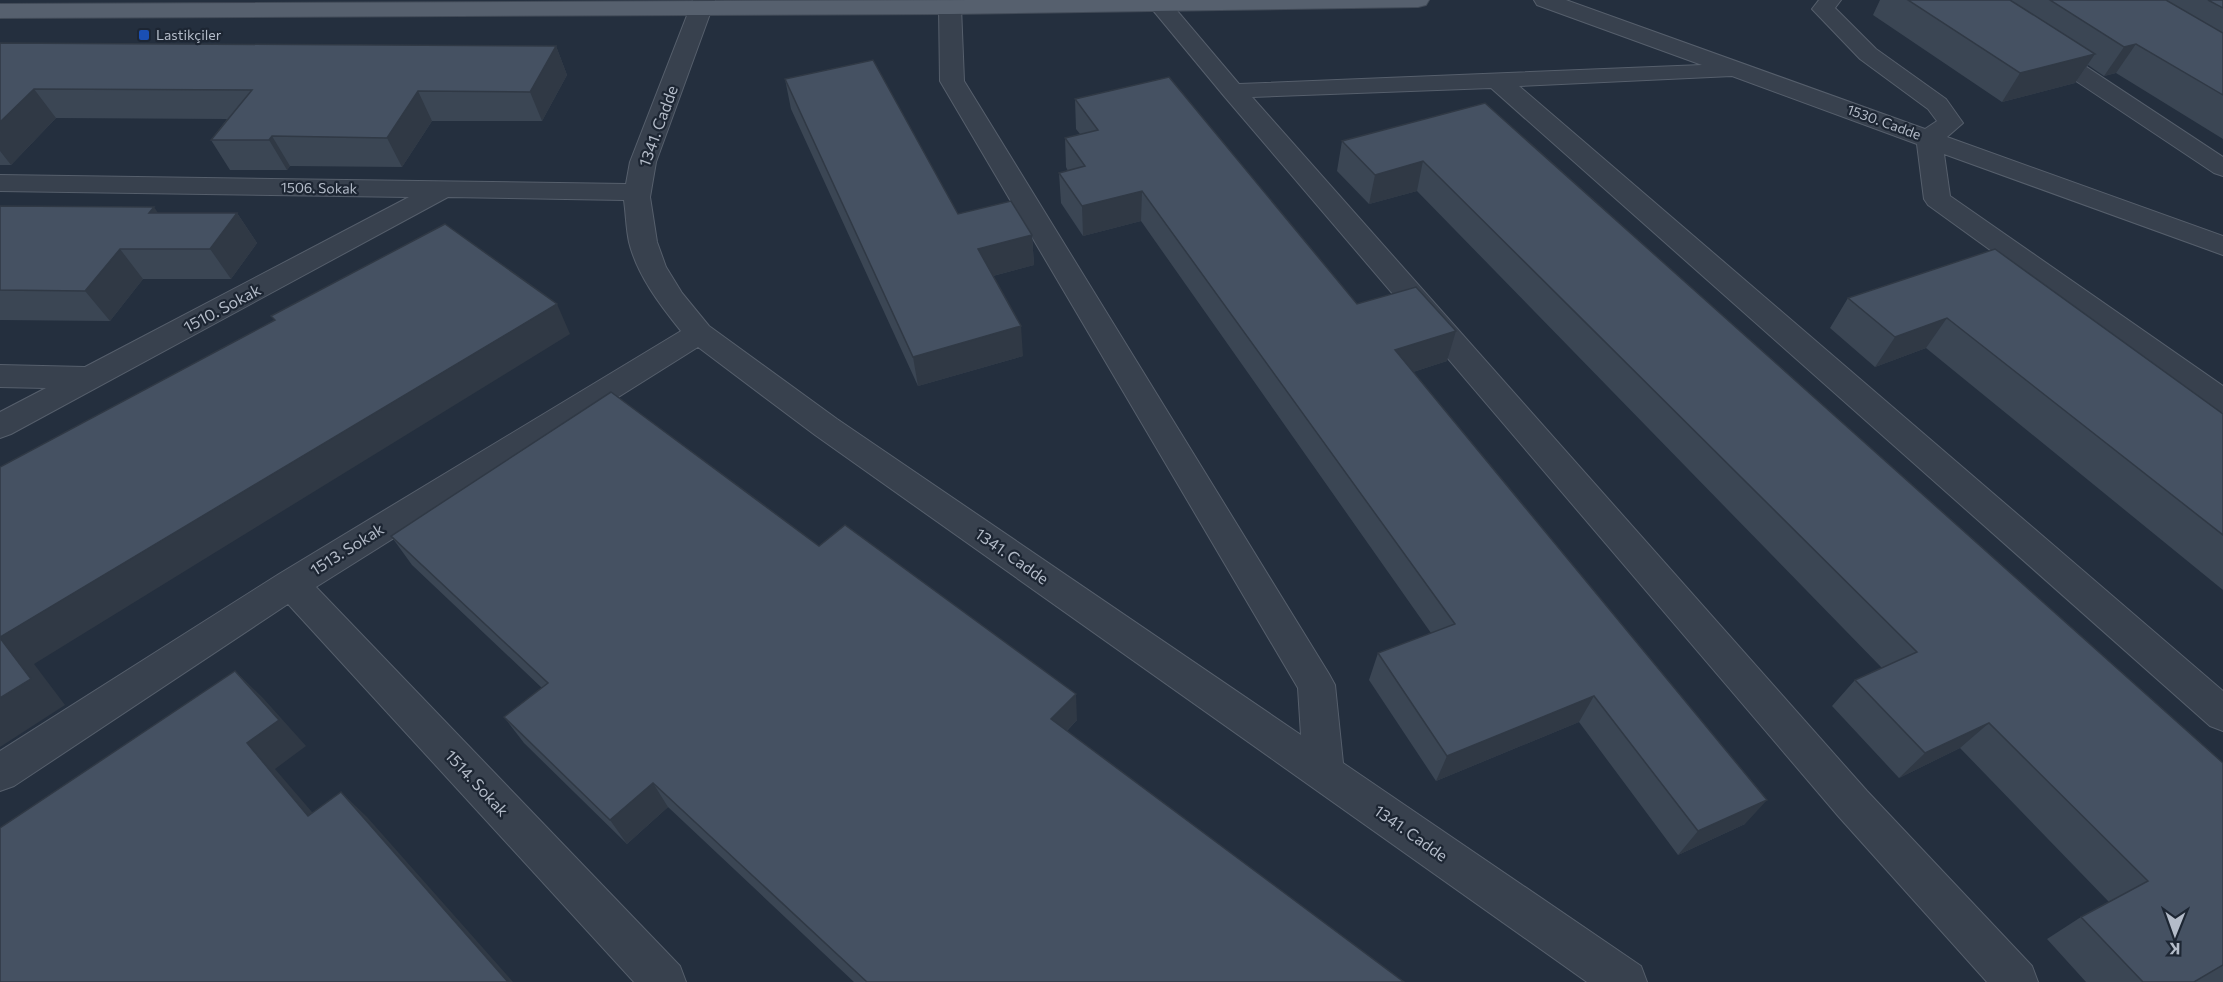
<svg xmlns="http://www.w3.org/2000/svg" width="2223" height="982" viewBox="0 0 2223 982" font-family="Commissioner,sans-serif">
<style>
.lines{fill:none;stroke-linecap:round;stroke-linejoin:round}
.minor-casing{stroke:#565f6c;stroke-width:2}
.major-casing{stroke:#414a57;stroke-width:2}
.minor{fill:#38414e;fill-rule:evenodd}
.major{fill:#56606e;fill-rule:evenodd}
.wall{fill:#3b4654}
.shaded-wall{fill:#303945}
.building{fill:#455162;stroke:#303945;stroke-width:1.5}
.transit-dot{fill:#1a4fb4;stroke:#1d2633;stroke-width:2}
.labels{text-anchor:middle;stroke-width:4.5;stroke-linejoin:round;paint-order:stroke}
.far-poi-label{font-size:14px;fill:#b4bcc9;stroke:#1d2633;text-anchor:start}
.far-street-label{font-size:14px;fill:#b4bcc9;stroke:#1d2633}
.street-label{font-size:16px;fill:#b4bcc9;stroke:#1d2633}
</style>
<rect width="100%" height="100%" fill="#242f3e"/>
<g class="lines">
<defs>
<path id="minor" d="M693,0H715L656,162L650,197L657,242L666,267L682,293L709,326L837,419L1301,735L1298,688L940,81L939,7L942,2L950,0L958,2L961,7L964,81L1329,674L1335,685L1343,763L1641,966L1647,982H1587L815,435L698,347L316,587L680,966L686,982H634L288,604L14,786L0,791V751L279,574L681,331C660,305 637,275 629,242C626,228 626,214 624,200L448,197L11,434L0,438V412L46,388L0,387V365L85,367L409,197L0,191V175L626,184L630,162Z
M1152,0H1168L1239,84L1702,65L1537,5L1534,0H1566L1925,129L1937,121L1928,109L1860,59L1812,9L1819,0H1841L1835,8L1876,49L1946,99L1963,123L1947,137L2223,236V255L1944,154L1950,196L2223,386V413L2212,410L1928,205L1924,199L1917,144L1732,76L1519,86L2223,691V731L2210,726L1491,88L1252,97L1867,791L2032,966L2038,982H1987L1839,817L1224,96L1152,9L1149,4Z
M1959,0H1985L2223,157V176L2214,173L1962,5Z"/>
<path id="major" d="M974,0H1429L1426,5L1418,7L950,14L0,18V4Z"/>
</defs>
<!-- minor casing -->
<use href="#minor" class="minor-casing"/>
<!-- major casing -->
<use href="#major" class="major-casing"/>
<!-- minor -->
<use href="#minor" class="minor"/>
<!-- major -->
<use href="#major" class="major"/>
</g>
<!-- wall -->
<path class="wall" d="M1880,0H2223V139L2116,73L2104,76L2088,65L2075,83L2002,102L1873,15Z
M0,43L556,46L567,75L542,121H432L402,167L290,166L287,170H230L211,140L227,119L56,118L11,165H0Z
M785,79L958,214L1032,235L1034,265L993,276L1023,356L918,386L791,109Z
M1075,99L1357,304L1447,361L1413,372L1745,824L1678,855L1579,722L1436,781L1369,680L1378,653L1431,633L1141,221L1083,236L1061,203L1059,173L1068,171L1066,167L1065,138L1080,134L1076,129Z
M1485,103L2223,763V982H2086L2047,939L2081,917L2109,902L1960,748L1899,778L1832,706L1855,680L1882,668L1417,191L1369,204L1337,171L1342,141Z
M0,206L158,213H237L257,243L231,279H143L110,321L0,320Z
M1995,249L2223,414V590L1926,348L1875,367L1830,328L1848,298Z
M391,536L819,546L1077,720L1067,731L1404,982H854L668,807L627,844L524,743L504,717L542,688L412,565Z"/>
<!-- shaded-wall -->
<path class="shaded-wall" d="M2136,44L2116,73L2104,76L2124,47Z
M556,46L567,75L542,121L530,92Z
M2095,54L2075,83L2002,102L2020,73Z
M34,89L56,118L11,165L0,151V122Z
M418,91L432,121L402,167L387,138Z
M272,136L290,166L287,170L269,140Z
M1423,161L1417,191L1369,204L1375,175Z
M1142,191L1141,221L1083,236L1082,206Z
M154,207L175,237L149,213Z
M237,213L257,243L231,279L210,249Z
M1032,235L1034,265L981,279L978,249Z
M120,249L143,279L110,321L85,291Z
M557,304L570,334L34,664L65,705L0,747V637Z
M1947,318L1926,348L1875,367L1895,337Z
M1021,326L1023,356L918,386L913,357Z
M1456,331L1447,361L1388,380L1395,350Z
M235,671L263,698L306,746L275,769L336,840L308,816L247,743Z
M1076,694L1077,720L1053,745L1051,719Z
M1594,696L1579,722L1436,781L1447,756Z
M1989,723L1960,748L1899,778L1925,753Z
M653,783L668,807L627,844L610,820Z
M341,792L367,817L513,982H508Z
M1767,800L1745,824L1678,855L1698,831Z"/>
<!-- building -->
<path class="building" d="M1908,0H2010L2095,54L2020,73Z
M2050,0H2166L2223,33V95L2136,44L2124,47Z
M2208,0H2223V8Z
M0,43L556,46L530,92L418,91L387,138L272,136L269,140H211L252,90L34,89L0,122Z
M873,60L958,214L1011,201L1032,235L978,249L1021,326L913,357L785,79Z
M1169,77L1357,304L1416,287L1456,331L1395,350L1767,800L1698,831L1594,696L1447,756L1378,653L1455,624L1142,191L1082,206L1059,173L1085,166L1065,138L1098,130L1075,99Z
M1485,103L2223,763V965L2194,982H2143L2081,917L2148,881L1989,723L1925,753L1855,680L1917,652L1423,161L1375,175L1342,141Z
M0,206L154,207L149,213H237L210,249H120L85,291L0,290Z
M445,224L557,304L0,637V467L275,320L271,316Z
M1995,249L2223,414V535L1947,318L1895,337L1848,298Z
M611,392L819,546L845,525L1076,694L1051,719L1404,982H867L653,783L610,820L504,717L548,683L391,536Z
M0,638L31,679L0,698Z
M235,671L279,720L247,743L308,816L341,792L508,982H0V828Z"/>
<!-- markers -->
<rect class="transit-dot" x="138" y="29" width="12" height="12" rx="3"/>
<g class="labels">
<!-- far-poi labels -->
<g class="far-poi-label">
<text x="156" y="40">Lastikçiler</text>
</g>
<!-- far-street labels -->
<g class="far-street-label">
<text transform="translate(1884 122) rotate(20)" y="5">1530. Cadde</text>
<text transform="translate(319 188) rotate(1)" y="5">1506. Sokak</text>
</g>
<!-- street labels -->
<g class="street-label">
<text transform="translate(658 126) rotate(-70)" y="6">1341. Cadde</text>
<text transform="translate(222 308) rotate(-28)" y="6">1510. Sokak</text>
<text transform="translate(347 549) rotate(-32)" y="6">1513. Sokak</text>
<text transform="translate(1012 556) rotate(35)" y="6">1341. Cadde</text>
<text transform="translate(477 783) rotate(47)" y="6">1514. Sokak</text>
<text transform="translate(1411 833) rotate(35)" y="6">1341. Cadde</text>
</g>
</g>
<!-- north arrow -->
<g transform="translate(2175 934) rotate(181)" stroke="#1d2633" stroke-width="4.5" paint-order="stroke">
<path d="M0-4.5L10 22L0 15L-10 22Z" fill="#b4bcc9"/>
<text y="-9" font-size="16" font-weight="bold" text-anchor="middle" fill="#b4bcc9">K</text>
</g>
</svg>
